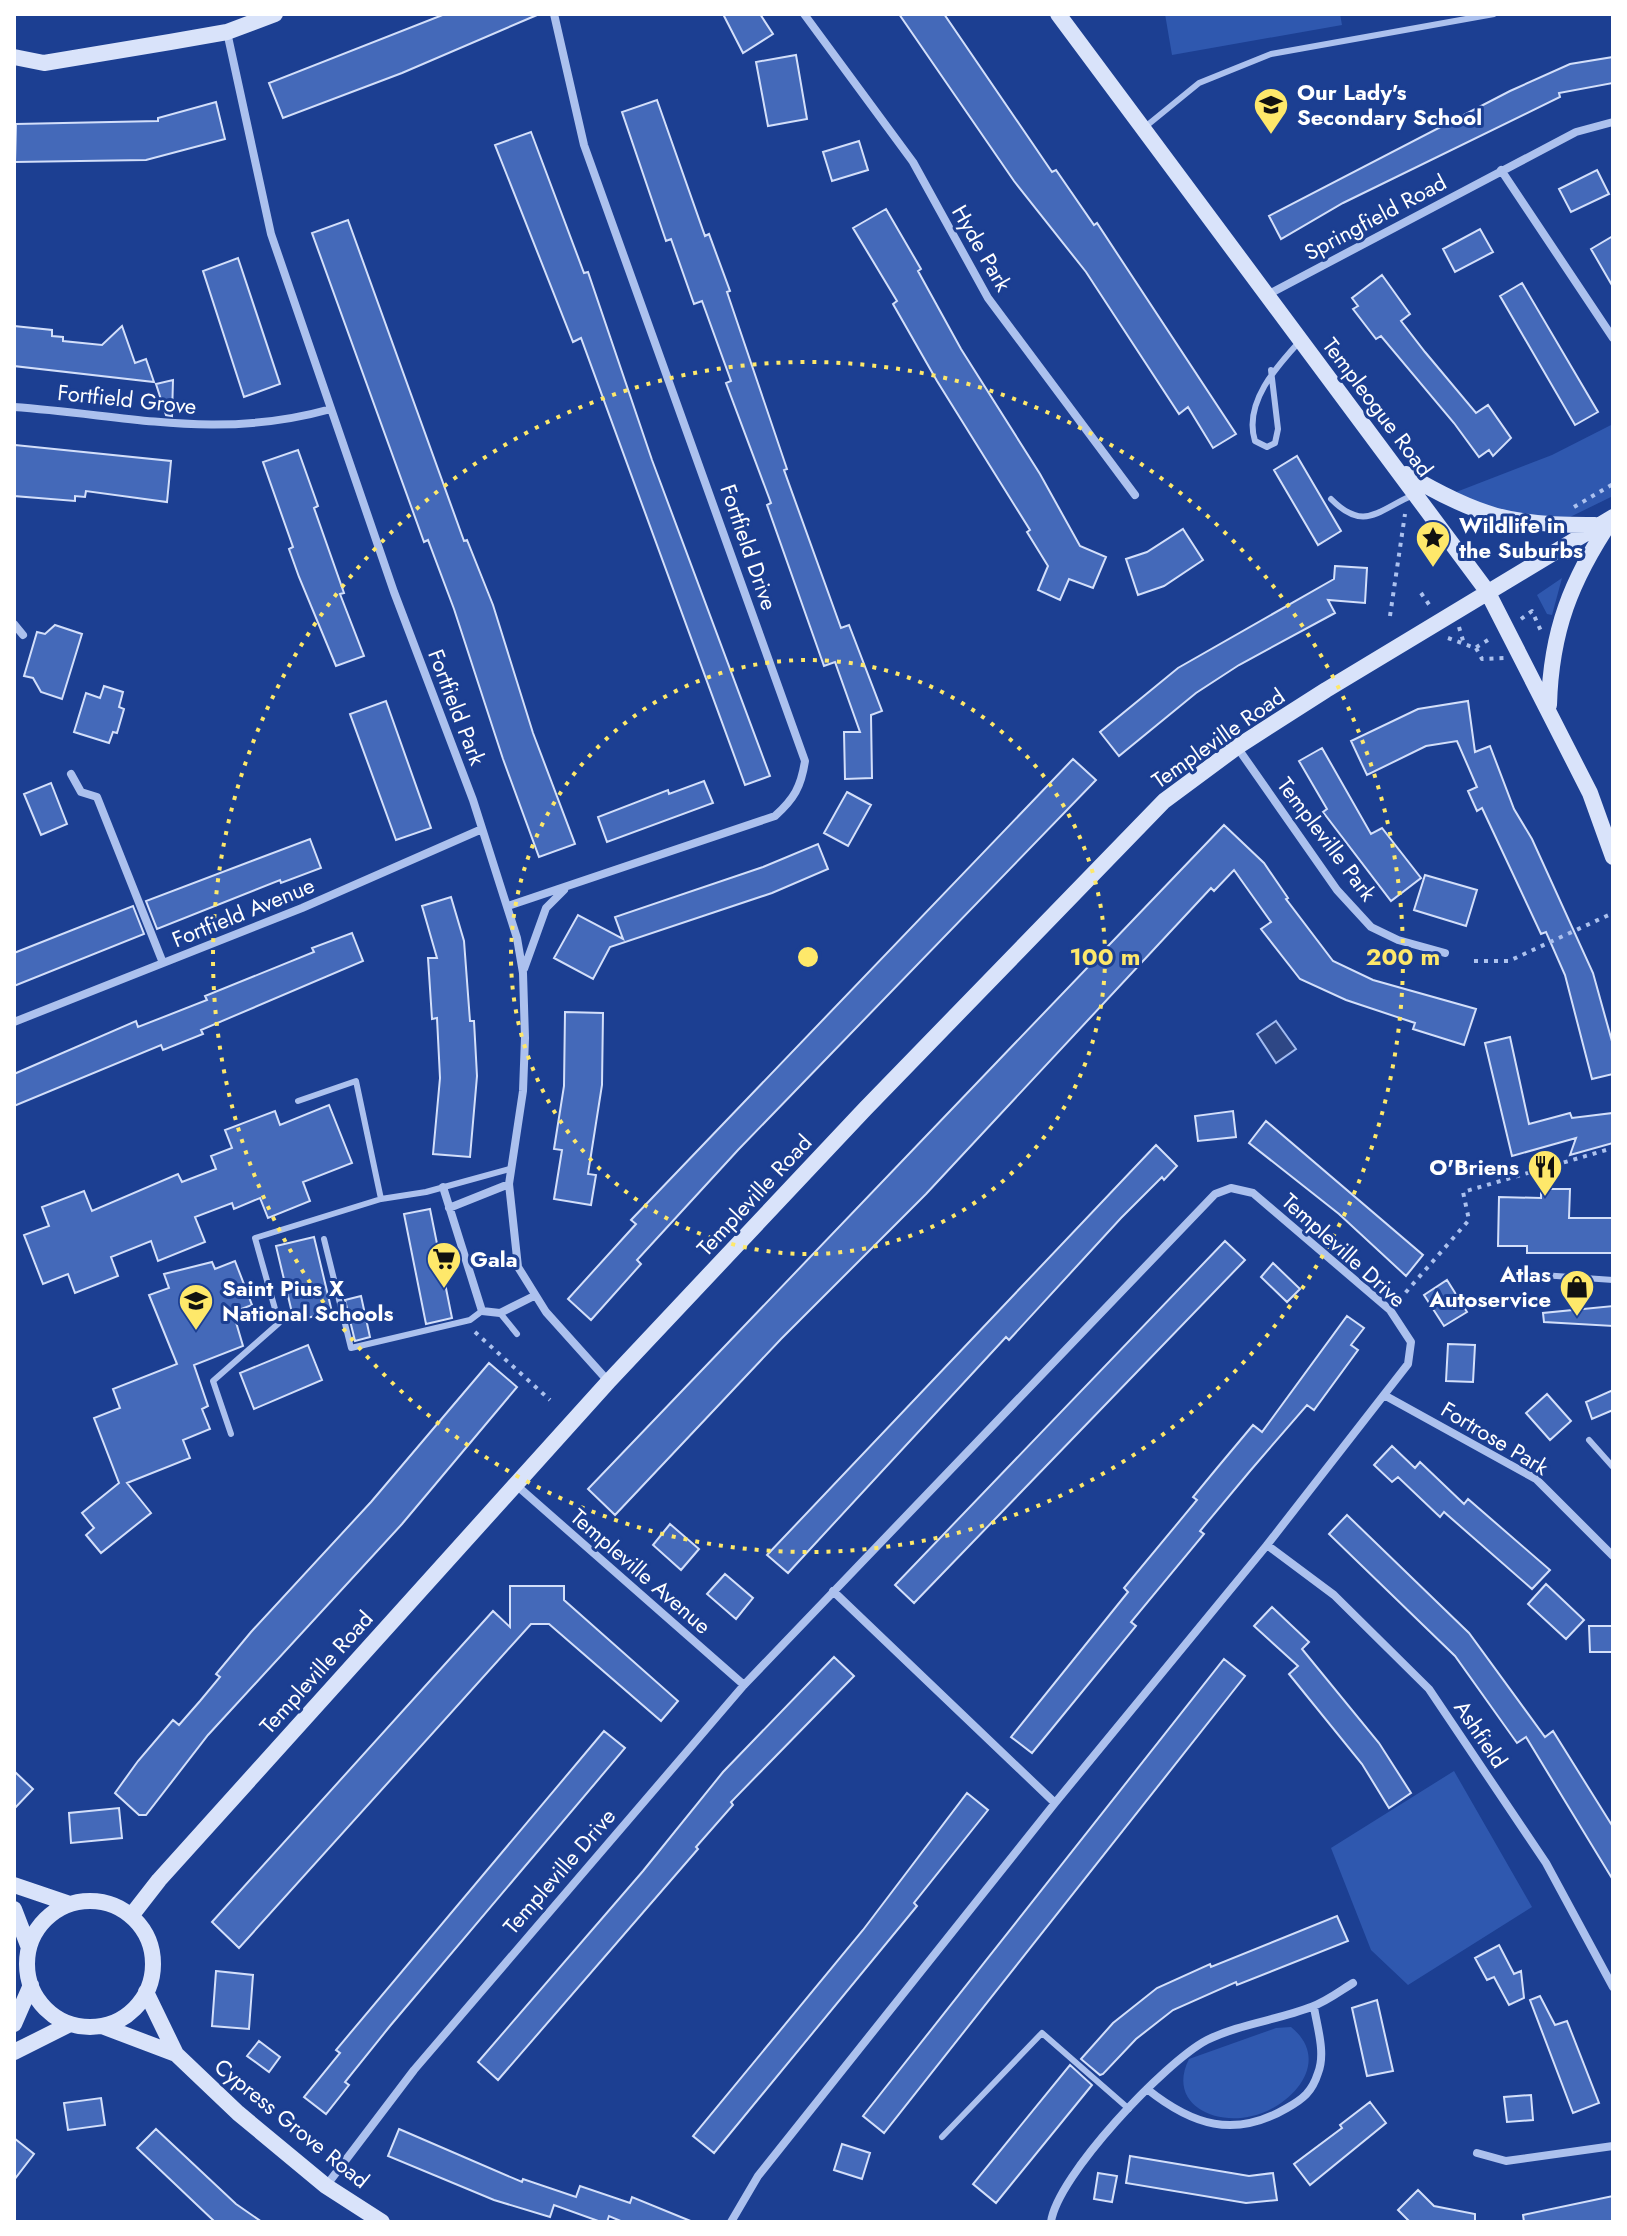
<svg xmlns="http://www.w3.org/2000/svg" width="1627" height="2236" viewBox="0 0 1627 2236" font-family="Jost,sans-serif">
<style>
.green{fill:#2f58af}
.water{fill:#2e4785;stroke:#a0baf0;stroke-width:2}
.building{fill:#4469b9;stroke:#d3dffa;stroke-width:2}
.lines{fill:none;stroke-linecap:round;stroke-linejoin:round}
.path{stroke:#acc1ee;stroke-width:4;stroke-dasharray:4 6;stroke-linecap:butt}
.lane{stroke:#acc1ee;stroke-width:6}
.street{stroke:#acc1ee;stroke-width:8}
.secondary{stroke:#d9e3fa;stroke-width:16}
.ring{fill:none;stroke:#fee86a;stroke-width:4;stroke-dasharray:4 8}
.labels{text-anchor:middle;stroke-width:6;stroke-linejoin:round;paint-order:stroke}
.poi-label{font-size:22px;font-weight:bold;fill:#fff;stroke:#1c3f92;text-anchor:start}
.street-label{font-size:22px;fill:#fff;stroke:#1c3f92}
.centre{fill:#fee86a;stroke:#1c3f92;stroke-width:4}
.ring-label{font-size:24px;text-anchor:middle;font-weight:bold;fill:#fee86a;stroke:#1c3f92;stroke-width:6;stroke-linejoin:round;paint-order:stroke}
</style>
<rect width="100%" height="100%" fill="#1c3f92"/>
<!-- green -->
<path class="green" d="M1165,14H1340L1342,25L1172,55Z
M1613,424V496L1568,518H1546L1483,507L1451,494L1552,455Z
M1562,578L1552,615L1547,614L1537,595Z
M1454,1771L1532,1907L1408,1985L1371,1950L1331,1848Z
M1291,2027C1333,2061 1292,2107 1252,2116C1213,2126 1167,2103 1189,2059L1276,2028Z"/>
<!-- water -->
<path class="water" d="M1276,1021L1296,1049L1276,1063L1257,1034Z"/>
<!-- building -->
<path class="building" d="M445,14L537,15L402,73L283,118L269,83Z
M723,14H760L773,34L743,53Z
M899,14H944L1052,172L1056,170L1094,225L1097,223L1236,434L1213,448L1188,407L1179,414L1086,272L1014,181Z
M796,55L807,119L768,126L756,62Z
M1613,57V83L1559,93L1560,97L1343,203L1281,239L1269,216L1510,91L1570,64Z
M657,100L705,236L709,234L730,291L727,292L787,469L784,470L841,628L849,625L882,711L871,715L872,778L845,779L844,732H860L835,662L824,666L767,505L771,503L726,383L731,381L702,301L694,304L671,239L666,241L622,112Z
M216,102L225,139L146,160L15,162L16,124L158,121V118Z
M531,132L584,273L588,272L652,460L770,776L745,785L581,338L573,342L495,145Z
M859,141L868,170L832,181L823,152Z
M1597,170L1609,194L1571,212L1559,189Z
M886,209L921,269L918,271L961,349L1040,474L1080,546L1106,557L1093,588L1069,579L1060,600L1038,590L1048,566L1027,532L1030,530L937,381L893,304L897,301L853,228Z
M348,220L464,541L467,540L493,605L533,733L575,844L539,857L503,759L454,609L428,540L424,542L312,233Z
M1480,229L1493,252L1455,272L1443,249Z
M1613,236V287L1591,249Z
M238,258L280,384L244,397L203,271Z
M1382,275L1410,314L1401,321L1425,352L1476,413L1488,405L1511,438L1493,456L1489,450L1479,457L1454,423L1381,336L1376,339L1353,309L1358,306L1352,298Z
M1522,283L1598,412L1575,425L1500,296Z
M14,326L52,330V336L63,337V341L102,345L122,326L135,363L146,359L154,382L14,366Z
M173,380L172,416L166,415L156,384Z
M15,445L171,461L167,502L86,491L85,497L75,496V501L14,496Z
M298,450L318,506L314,508L344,593L340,594L364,656L336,666L299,577L289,549L293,547L263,462Z
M1297,456L1341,531L1318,545L1274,470Z
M1183,529L1203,560L1164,586L1138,595L1126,559L1147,552Z
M1335,566L1367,568L1365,603L1328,600L1335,613L1239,665L1196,693L1119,756L1100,732L1178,668L1334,579Z
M55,625L82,634L62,699L41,692L33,678L24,676L37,632L45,634Z
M104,686L123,692L119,707L124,709L117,733L113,732L109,743L74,732L86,693L100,698Z
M386,701L431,828L396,840L350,714Z
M1468,701L1475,752L1490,746L1514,809L1532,839L1593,973L1613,1045V1074L1592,1079L1565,975L1546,932L1541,934L1482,808L1477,811L1468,791L1477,787L1457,741L1426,746L1367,775L1351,741L1418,709Z
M1322,748L1371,834L1382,828L1421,878L1391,901L1323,812L1327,809L1299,761Z
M1073,759L1096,780L738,1150L637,1260L641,1264L591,1320L568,1299L636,1224L631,1220Z
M704,781L713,803L607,842L598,817L668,790L669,794Z
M51,783L67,824L41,835L24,794Z
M847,792L871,805L848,846L824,833Z
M1224,825L1264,863L1288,898L1286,899L1333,961L1373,980L1476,1009L1464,1045L1413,1029L1415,1023L1346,1000L1300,979L1261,929L1271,922L1234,870L1214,891L1211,888L926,1194L781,1339L615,1515L588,1489Z
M310,839L321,868L281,883L280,880L157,929L146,901Z
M818,844L828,869L772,893L610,947L593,979L554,958L578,915L623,939L615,917L763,867Z
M1425,875L1477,890L1466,926L1414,910Z
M451,897L464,941L470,1021H474L477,1076L470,1157L433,1154L440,1078L437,1018L432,1019L428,958H437L422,906Z
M133,906L144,934L14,986V953Z
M352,933L363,961L201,1030L203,1034L163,1050L161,1045L14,1106V1074L136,1021L138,1027L207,1000L205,996L314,952L312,948Z
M565,1012L603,1013L602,1085L588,1174L596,1175L591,1205L554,1199L562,1150L554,1149L564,1086Z
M1510,1037L1529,1124L1570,1113L1572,1118L1613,1113V1143L1570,1155L1576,1138L1512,1156L1485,1043Z
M329,1105L352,1163L303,1182L310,1201L268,1218L260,1198L234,1209L232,1203L195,1217L205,1242L158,1261L151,1241L111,1257L118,1276L75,1293L68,1274L43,1284L24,1235L49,1226L42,1207L84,1191L92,1211L178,1174L182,1182L216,1169L211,1156L232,1148L225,1130L275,1111L280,1125Z
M1233,1111L1236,1137L1198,1141L1195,1116Z
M1266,1121L1423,1255L1406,1276L1339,1214L1249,1143Z
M1156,1145L1177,1166L1164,1180L1162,1177L1121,1218L1009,1340L1006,1337L788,1573L767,1555Z
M1541,1189H1570L1569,1218H1613V1253H1527V1246H1498L1499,1197L1541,1198Z
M430,1209L452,1318L426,1324L404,1214Z
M314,1237L332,1312L294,1321L276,1246Z
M1225,1241L1245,1260L914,1603L895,1585Z
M235,1261L252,1305L233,1312L243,1346L194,1365L208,1406L202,1409L210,1429L183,1440L190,1458L127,1483L151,1513L101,1553L86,1535L94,1528L82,1513L119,1483L94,1418L120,1408L113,1389L177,1364L149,1295L169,1288L164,1274L212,1262L215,1269Z
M1273,1263L1300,1289L1287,1302L1261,1277Z
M1447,1280L1467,1312L1444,1326L1424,1295Z
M361,1296L370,1337L355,1341L345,1300Z
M1613,1306V1326L1544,1322L1543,1313Z
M1347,1316L1364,1328L1351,1345L1358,1350L1314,1410L1307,1405L1250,1471L1200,1531L1204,1534L1131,1622L1136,1626L1032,1753L1011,1737L1128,1592L1124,1588L1197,1500L1193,1497L1217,1468L1253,1425L1262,1432Z
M1448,1344L1475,1345L1473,1382L1446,1381Z
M308,1345L322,1380L254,1409L240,1373Z
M489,1363L517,1387L402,1524L208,1735L146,1815H139L115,1793L138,1761L173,1720L179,1725L200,1701L220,1677L216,1674L251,1632L371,1502Z
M1613,1390V1410L1592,1419L1586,1402Z
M1547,1394L1571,1421L1550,1440L1526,1413Z
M1392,1446L1415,1468L1420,1462L1464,1504L1468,1499L1550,1570L1532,1589L1444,1512L1440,1517L1398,1477L1392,1482L1374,1465Z
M1347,1515L1469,1633L1545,1737L1553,1731L1613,1827V1880L1526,1737L1517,1743L1455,1656L1329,1534Z
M670,1524L699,1549L681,1570L653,1545Z
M725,1574L753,1598L736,1619L707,1594Z
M1546,1584L1584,1620L1566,1639L1528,1604Z
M510,1586H564V1600L678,1701L661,1721L549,1624H531L239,1948L212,1922L493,1611L510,1627Z
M1272,1607L1309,1642L1302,1649L1379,1743L1411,1793L1389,1808L1362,1764L1289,1674L1298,1666L1254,1626Z
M1589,1626H1613V1652H1590Z
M834,1657L854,1676L731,1802L733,1805L696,1847L698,1849L498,2080L478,2062L643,1871L723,1772Z
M1224,1659L1245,1676L884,2133L863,2116Z
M604,1731L625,1748L390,2026L345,2082L349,2085L326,2114L304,2097L340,2053L336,2050Z
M14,1771L33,1789L14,1809Z
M967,1793L988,1810L914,1903L917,1906L714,2153L693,2136L863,1930Z
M119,1808L122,1838L71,1843L69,1813Z
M1337,1916L1348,1941L1237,1985L1236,1982L1173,2010L1136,2039L1103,2074L1100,2075L1081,2059L1113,2023L1157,1988L1210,1964L1211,1967Z
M1499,1945L1514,1974L1521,1971L1524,1998L1509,2005L1494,1977L1487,1980L1475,1958Z
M216,1971L253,1975L249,2029L212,2026Z
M1540,1996L1555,2025L1567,2021L1599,2103L1573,2113L1530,2000Z
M1377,2000L1393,2071L1367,2076L1352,2008Z
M259,2041L280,2057L269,2072L247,2056Z
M1070,2065L1092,2085L996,2203L973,2184Z
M1531,2095L1533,2120L1507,2122L1504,2097Z
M101,2098L105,2125L68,2130L64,2103Z
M1370,2102L1386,2123L1310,2185L1294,2164L1342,2128L1340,2125Z
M156,2129L236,2204L262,2222H215L137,2148Z
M399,2129L522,2182L523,2179L576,2197L580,2186L630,2203L632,2197L693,2222H623L609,2216L607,2222H601L554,2205L550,2217L494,2200L388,2156Z
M14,2138L34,2154L14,2180Z
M842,2144L870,2153L862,2179L834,2170Z
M1130,2156L1249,2176L1273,2173L1277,2200L1246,2203L1126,2183Z
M1098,2173L1117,2176L1112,2202L1094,2199Z
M1418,2190L1434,2206L1475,2214V2222H1410L1398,2210Z
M1613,2196V2222H1524L1523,2215Z"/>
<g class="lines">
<!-- path -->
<path class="path" d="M1574,507L1613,484
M1421,593L1430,606
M1390,616L1405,514
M1521,619L1532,611L1541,631
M1459,627L1464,644
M1448,638L1475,648L1493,637
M1476,648L1482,659L1504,658
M1474,961H1509L1613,913
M1399,1300L1469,1220L1463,1192L1613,1148
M475,1332L550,1400"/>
<!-- lane -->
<path class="lane" d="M1145,127L1199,83L1271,54L1494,14
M1271,370L1278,429L1275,443L1267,447L1255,441C1243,403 1277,366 1300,341
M1331,499C1364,532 1377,511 1413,495
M298,1101L356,1081L381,1199
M324,1239L351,1348L470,1320L482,1311
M1528,1274L1613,1280
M500,1313L517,1334
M231,1434L213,1381L279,1323L255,1238L381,1199L426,1192L510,1169
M1589,1440L1613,1467
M942,2137L1042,2033L1129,2109"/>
<!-- street -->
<path class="street" d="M804,14L913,162L988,298L1135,495
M227,32L271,234L394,592L473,800L517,938L523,973L525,1038L523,1091L509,1184L518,1267L546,1312L608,1381
M1501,170L1613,338
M1267,295L1576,132L1613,122
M14,407C128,415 216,441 331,409
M14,624L23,635
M1237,747L1337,890L1371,927L1398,940L1445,953
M71,774L81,792L97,797L163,963
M508,906L775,816C794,799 801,787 805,761L584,145L554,14
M524,969L546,908L564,890
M14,1022L302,908L482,829
M443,1187L482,1311L500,1313L534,1296
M449,1208L509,1184
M1384,1395L1536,1479L1613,1556
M515,1484L744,1685
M1267,1545L1334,1595L1429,1689L1546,1863L1613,1987
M833,1591L1055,1803
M1147,2089C1192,2125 1234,2139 1287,2108C1303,2099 1312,2092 1318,2073C1326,2053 1317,2027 1314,2007
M1477,2153L1506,2161L1613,2146
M326,2186L414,2070L744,1685L1215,1194L1231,1188L1253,1193L1390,1310L1411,1342L1408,1364L1267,1545L1055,1803L758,2176L731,2222
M1051,2222C1057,2176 1165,2062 1207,2040C1239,2024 1278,2020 1311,2007C1326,2002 1340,1991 1353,1983"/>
<!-- secondary -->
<path class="secondary" d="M1058,14L1487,591L1590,793L1613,857
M14,57L44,63L170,42L227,32L275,14
M1406,474C1477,516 1511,526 1595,525
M1549,705C1551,631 1571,580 1612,519
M14,1885L70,1904
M27 1964a63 63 0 1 1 126 0a63 63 0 1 1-126 0Z
M14,1909L29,1948
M131,1916L159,1880L609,1381L865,1109L1164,801L1237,747L1326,690L1613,517
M146,1992L176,2054L238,2113L326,2186L382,2222
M14,2024L31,1985
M102,2026L176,2054
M14,2052L70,2024"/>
</g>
<!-- distance rings -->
<g class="ring">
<circle cx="808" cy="957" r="297"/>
<circle cx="808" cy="957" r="595"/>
</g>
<!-- icons -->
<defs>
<symbol id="school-pin" viewBox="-11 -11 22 30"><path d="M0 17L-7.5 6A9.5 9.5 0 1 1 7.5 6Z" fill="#fee86a" stroke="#1c3f92"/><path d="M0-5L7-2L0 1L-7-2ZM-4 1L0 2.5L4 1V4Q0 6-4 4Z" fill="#111"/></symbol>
<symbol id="sight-pin" viewBox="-11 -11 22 30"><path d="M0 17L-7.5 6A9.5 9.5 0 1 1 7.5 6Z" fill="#fee86a" stroke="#1c3f92"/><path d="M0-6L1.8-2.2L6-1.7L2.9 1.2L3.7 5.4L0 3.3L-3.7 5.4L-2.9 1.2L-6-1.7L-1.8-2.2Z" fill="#111"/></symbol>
<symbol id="restaurant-pin" viewBox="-11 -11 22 30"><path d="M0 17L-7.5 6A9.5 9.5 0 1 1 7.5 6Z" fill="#fee86a" stroke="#1c3f92"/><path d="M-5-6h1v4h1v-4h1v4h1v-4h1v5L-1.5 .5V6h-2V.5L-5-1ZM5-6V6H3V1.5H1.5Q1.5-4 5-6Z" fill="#111"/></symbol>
<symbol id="supermarket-pin" viewBox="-11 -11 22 30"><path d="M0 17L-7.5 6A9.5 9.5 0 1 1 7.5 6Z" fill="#fee86a" stroke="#1c3f92"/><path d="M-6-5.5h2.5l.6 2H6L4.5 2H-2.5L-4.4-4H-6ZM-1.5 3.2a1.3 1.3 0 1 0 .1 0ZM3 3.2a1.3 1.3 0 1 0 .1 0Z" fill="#111"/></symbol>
<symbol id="shop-pin" viewBox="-11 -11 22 30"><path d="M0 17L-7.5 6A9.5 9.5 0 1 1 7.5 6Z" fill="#fee86a" stroke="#1c3f92"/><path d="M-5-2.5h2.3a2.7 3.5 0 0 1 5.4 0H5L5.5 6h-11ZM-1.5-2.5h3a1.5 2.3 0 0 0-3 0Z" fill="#111"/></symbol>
</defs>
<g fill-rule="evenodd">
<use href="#school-pin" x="1251" y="85" width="40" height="54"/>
<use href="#sight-pin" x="1413" y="518" width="40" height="54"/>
<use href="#restaurant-pin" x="1525" y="1147" width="40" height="54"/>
<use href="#supermarket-pin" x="424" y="1239" width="40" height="54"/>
<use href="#shop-pin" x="1557" y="1267" width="40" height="54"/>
<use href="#school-pin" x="176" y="1281" width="40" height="54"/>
</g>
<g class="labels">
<!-- poi labels -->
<g class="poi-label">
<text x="1297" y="100">Our Lady's<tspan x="1297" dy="25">Secondary School</tspan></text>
<text x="1459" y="533">Wildlife in<tspan x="1459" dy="25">the Suburbs</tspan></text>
<text x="1519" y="1175" text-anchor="end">O'Briens</text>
<text x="470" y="1267">Gala</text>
<text x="1551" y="1282" text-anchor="end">Atlas<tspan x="1551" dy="25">Autoservice</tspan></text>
<text x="222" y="1296">Saint Pius X<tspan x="222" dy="25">National Schools</tspan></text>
</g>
<!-- street labels -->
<g class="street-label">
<text transform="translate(1375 217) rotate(-28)" y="8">Springfield Road</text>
<text transform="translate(982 248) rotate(60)" y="8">Hyde Park</text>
<text transform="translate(127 399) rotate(6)" y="8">Fortfield Grove</text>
<text transform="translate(1378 407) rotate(53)" y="8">Templeogue Road</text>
<text transform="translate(749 547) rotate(71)" y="8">Fortfield Drive</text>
<text transform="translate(457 707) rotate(69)" y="8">Fortfield Park</text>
<text transform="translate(1218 738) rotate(-35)" y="8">Templeville Road</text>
<text transform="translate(1327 839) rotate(53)" y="8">Templeville Park</text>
<text transform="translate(243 912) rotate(-22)" y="8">Fortfield Avenue</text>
<text transform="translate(754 1195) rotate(-47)" y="8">Templeville Road</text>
<text transform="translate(1344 1250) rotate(42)" y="8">Templeville Drive</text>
<text transform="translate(1495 1438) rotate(31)" y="8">Fortrose Park</text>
<text transform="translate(641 1571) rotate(41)" y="8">Templeville Avenue</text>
<text transform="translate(316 1672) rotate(-48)" y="8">Templeville Road</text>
<text transform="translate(1481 1734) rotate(56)" y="8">Ashfield</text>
<text transform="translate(559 1871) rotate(-49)" y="8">Templeville Drive</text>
<text transform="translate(292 2123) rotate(39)" y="8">Cypress Grove Road</text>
</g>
</g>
<circle cx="808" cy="957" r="12" class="centre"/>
<g class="ring-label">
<text x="1105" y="965">100 m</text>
<text x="1403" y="965">200 m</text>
</g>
<!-- border -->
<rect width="1627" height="2236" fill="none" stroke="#ffffff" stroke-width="32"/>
</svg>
